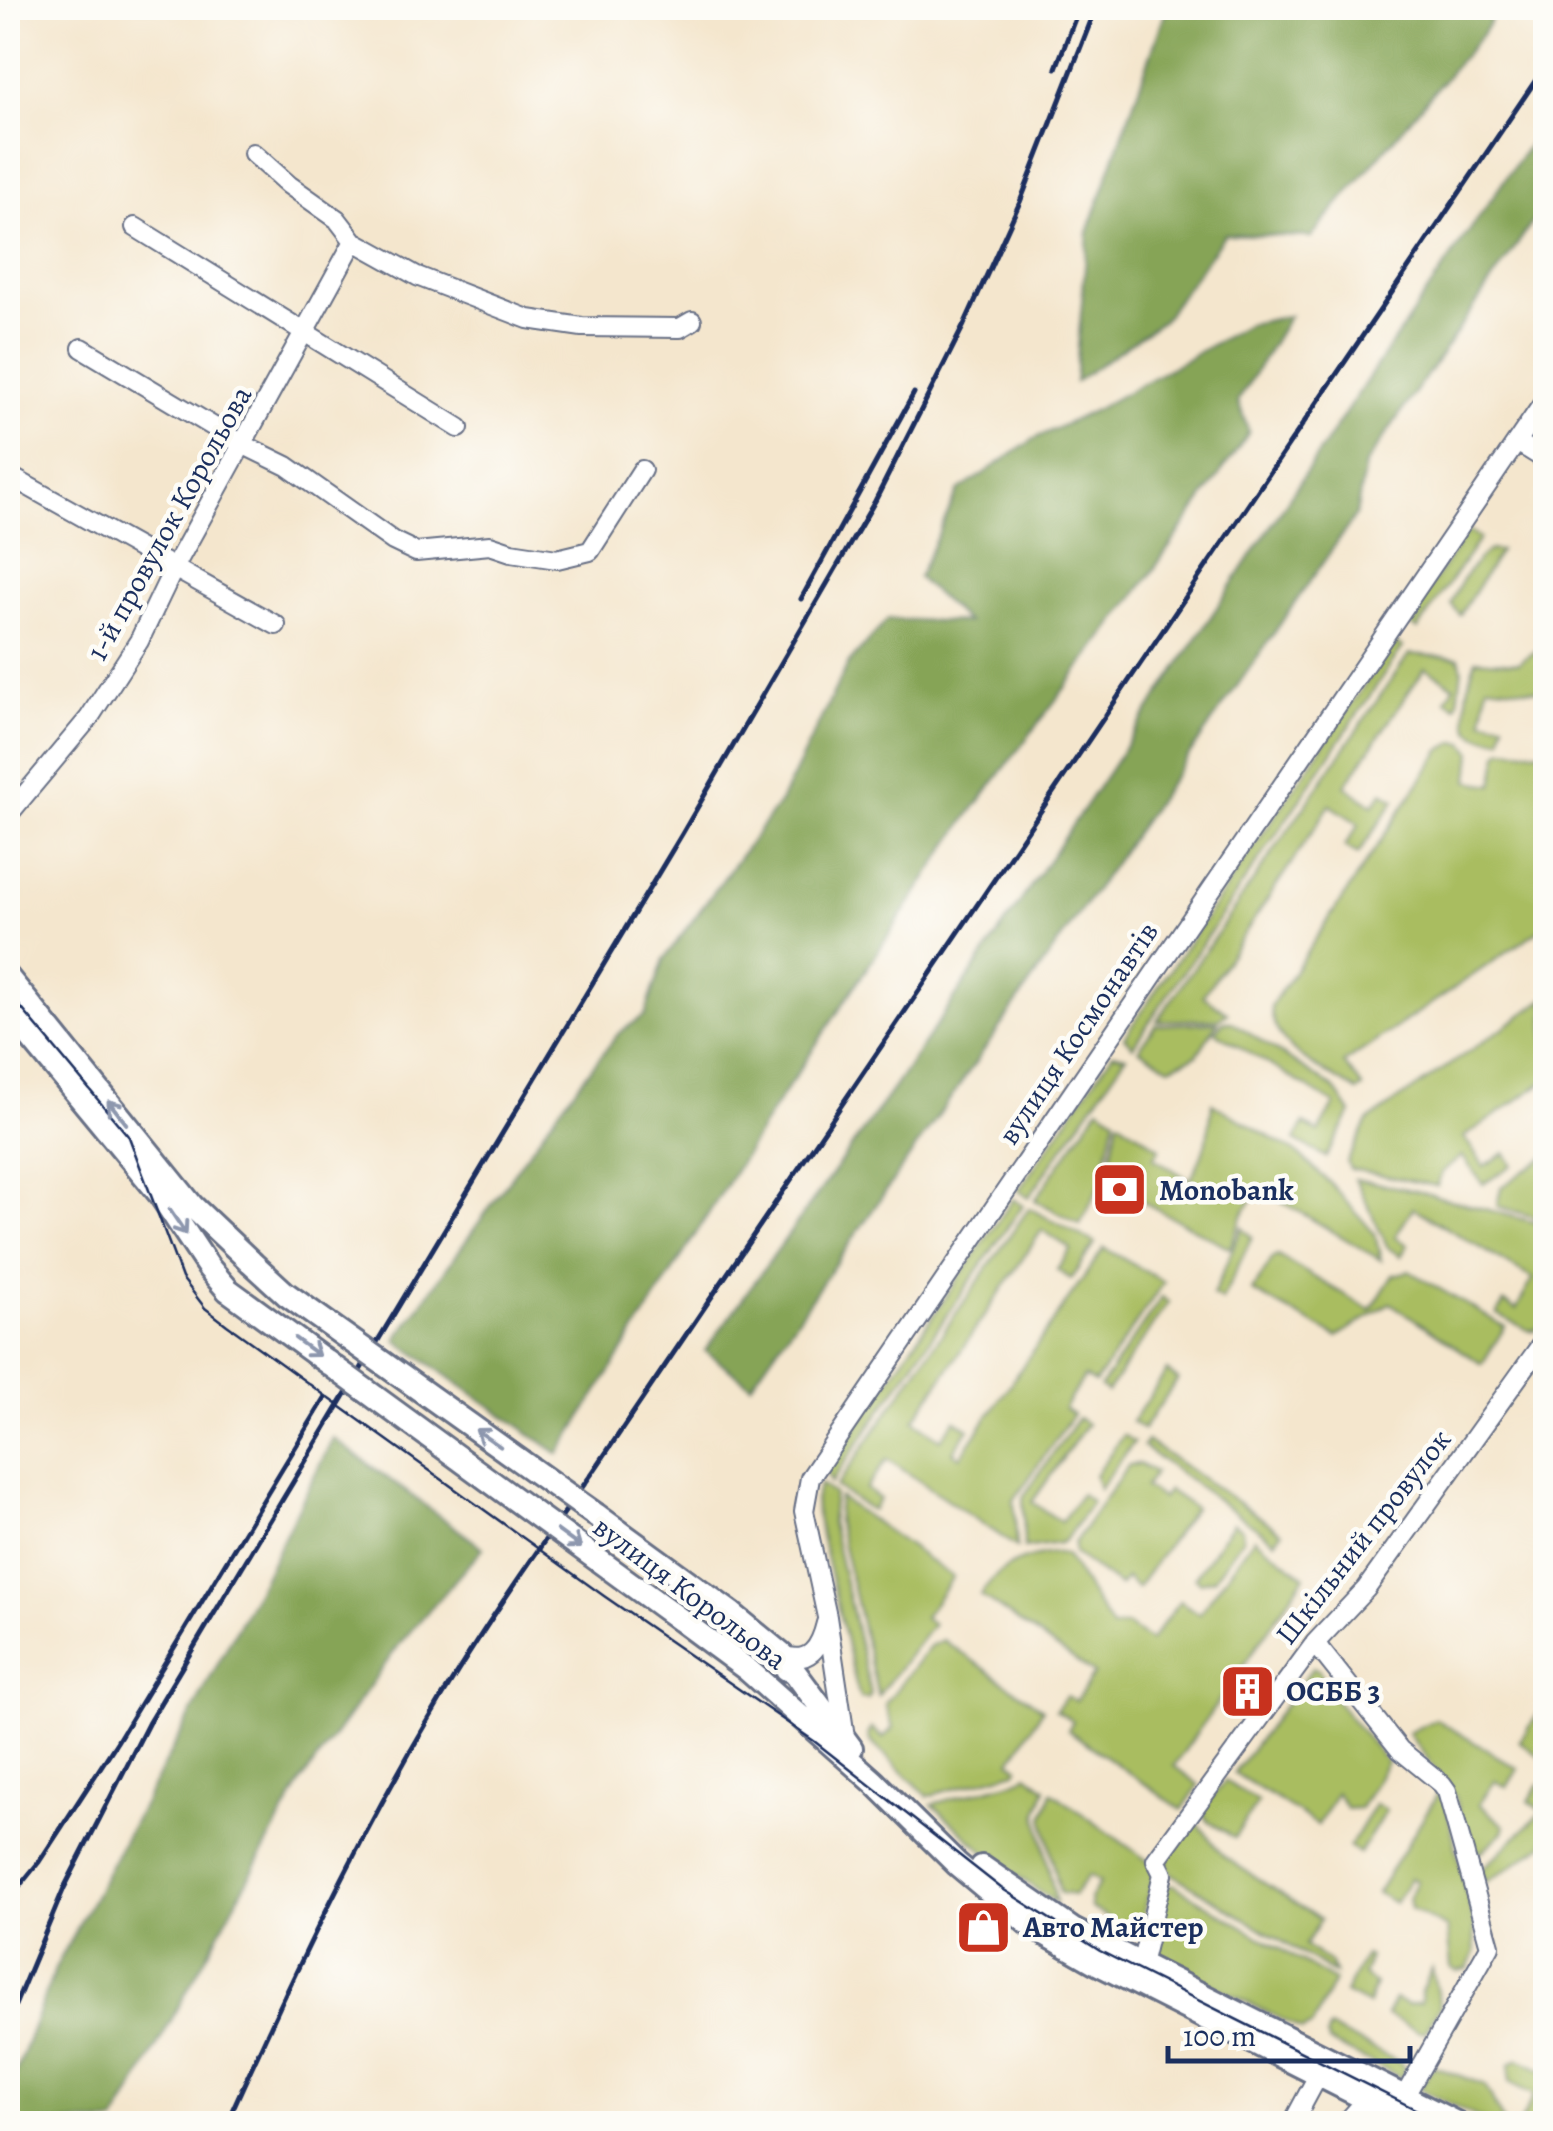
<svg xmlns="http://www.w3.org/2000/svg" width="1553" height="2131" viewBox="0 0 1553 2131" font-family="Alegreya,serif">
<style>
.green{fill:#a9bd61;stroke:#627660;stroke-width:2.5}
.forest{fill:#86a457;stroke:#506a5a;stroke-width:2.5}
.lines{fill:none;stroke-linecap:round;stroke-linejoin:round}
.minor-casing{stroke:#676f85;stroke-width:22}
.major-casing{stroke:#676f85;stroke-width:28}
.minor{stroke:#fff;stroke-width:18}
.major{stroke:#fff;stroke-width:22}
.tram{stroke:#1b2f5e;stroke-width:2.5}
.rail{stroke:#1b2f5e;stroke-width:5}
.major-bridge-casing{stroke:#676f85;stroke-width:28;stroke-linecap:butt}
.major-bridge{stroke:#fff;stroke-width:22}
.oneway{stroke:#8d97ae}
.labels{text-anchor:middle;stroke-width:9;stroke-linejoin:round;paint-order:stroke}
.street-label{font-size:30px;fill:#1b2f5e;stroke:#fdfcf7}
.poi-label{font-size:30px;font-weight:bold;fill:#1b2f5e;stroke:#fdfcf7;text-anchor:start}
</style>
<rect width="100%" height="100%" fill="#fdfcf7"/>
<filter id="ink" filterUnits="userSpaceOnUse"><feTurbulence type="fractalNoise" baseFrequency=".01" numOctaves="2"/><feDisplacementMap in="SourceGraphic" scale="20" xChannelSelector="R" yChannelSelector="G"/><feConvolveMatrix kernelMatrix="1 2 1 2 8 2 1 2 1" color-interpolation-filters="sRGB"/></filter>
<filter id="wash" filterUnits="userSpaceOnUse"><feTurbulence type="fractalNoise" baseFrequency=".0048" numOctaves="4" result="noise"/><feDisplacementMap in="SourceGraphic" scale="40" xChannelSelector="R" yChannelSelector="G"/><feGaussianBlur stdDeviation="2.25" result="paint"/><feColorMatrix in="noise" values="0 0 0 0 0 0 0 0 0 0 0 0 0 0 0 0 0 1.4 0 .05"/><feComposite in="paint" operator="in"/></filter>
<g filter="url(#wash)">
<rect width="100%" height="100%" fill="#f4e6cd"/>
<!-- green -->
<path class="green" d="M1468,530L1480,538L1418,629L1406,623Z
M1490,550L1500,551L1460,615L1451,605C1456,587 1474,560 1490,550Z
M1394,642L1403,647L1133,1046L1124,1037Z
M1545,645V691L1487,685L1483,720L1504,722L1502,739C1492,738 1479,739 1471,731C1460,720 1470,673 1476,660L1518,663Z
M1409,654L1459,658L1462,669L1458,702L1456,706L1446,700L1454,686L1425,668L1345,786L1373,805L1383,792L1395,800L1358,854L1345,846L1359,824L1330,805L1203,996L1228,1013L1218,1019L1157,1021Z
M1455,742L1465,743L1472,752L1469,781L1493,785L1499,753L1503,749L1545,752V926L1344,1063L1363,1088L1357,1091C1325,1071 1271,1050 1271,1006L1441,750Z
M1545,999V1081L1464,1137L1484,1166L1505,1153L1513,1165L1483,1184L1462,1156L1442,1172L1437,1186L1350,1169L1347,1162L1368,1121Z
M1218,1022L1197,1055L1170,1067L1139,1049L1155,1025Z
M1223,1022H1232L1335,1089L1351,1113L1326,1157L1295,1140L1304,1124L1319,1132L1335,1104L1215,1032Z
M1113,1053L1126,1056L1029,1197L1018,1191Z
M1212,1103L1297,1153L1330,1183L1375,1234L1381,1260L1259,1188L1243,1214L1230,1248L1106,1182L1118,1120L1160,1148L1154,1158L1190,1180C1204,1155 1210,1132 1212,1103Z
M1099,1107L1115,1118L1101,1183L1080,1224L1035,1200Z
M1545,1157V1220L1497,1206L1501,1187Z
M1355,1179L1417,1191L1545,1225V1319L1536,1330H1527L1497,1314L1504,1302L1516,1309L1533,1279L1413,1208L1395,1237L1408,1245L1401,1256L1388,1248Z
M1013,1199L1023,1205L831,1483L826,1472Z
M1029,1208L1095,1243L1071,1279L1057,1270L1071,1249L1042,1230L914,1420L941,1439L955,1420L969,1429L953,1452L960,1457L1104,1248L1164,1282L1095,1383L1084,1377L1064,1408L1073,1414L1014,1500L1017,1547L887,1459L866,1489L880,1499L872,1511L836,1487Z
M1242,1227L1252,1237L1222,1300L1213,1295Z
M1278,1256L1371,1310L1393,1275L1409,1271L1505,1327L1482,1364L1390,1303L1337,1337L1252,1291L1273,1258Z
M1162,1297L1169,1302L1107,1392L1100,1387Z
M1167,1371L1178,1379L1143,1429L1132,1422Z
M1078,1418L1087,1424L1032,1502L1061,1522L1081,1494L1092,1502L1066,1539L1060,1543L1024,1548L1023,1497Z
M1123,1435L1134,1442L1099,1489L1095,1475Z
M1147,1441L1282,1532L1275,1541L1143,1447Z
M1139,1464L1155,1472L1145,1487L1162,1498L1168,1490L1194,1508L1137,1588L1126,1578L1119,1586L1074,1553V1543L1124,1471L1129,1465Z
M820,1484L834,1494L831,1522L871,1694L868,1699L860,1698L858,1693L816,1514L815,1500Z
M839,1497L953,1577L924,1617L933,1624L878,1696L837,1521Z
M1233,1523L1242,1529L1243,1538L1214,1579L1201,1582L1195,1577Z
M1254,1538L1305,1576L1174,1766L1199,1785L1182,1810L1068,1730L1073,1721L1056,1710L1066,1696L1076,1701L1094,1674L980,1595C997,1570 1012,1561 1041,1555C1052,1553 1056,1551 1066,1555L1112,1628L1127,1625L1150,1641L1180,1601L1199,1614Z
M943,1640L1043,1709L1011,1761L1018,1767L1016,1771L928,1796L870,1741L868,1735L872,1728L883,1738L893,1728L885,1704L930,1646Z
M1313,1667L1320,1671L1324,1686L1387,1762L1360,1808L1347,1809L1336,1793L1318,1825L1234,1773Z
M1545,1704V1760L1519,1741Z
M1436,1719L1518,1769L1507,1787L1495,1781L1479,1804L1505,1826L1503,1832L1480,1853L1471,1851L1455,1796L1408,1733Z
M1027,1774L1046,1788L1037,1813L1056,1903L990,1857L932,1804L1019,1780Z
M1225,1781L1258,1802L1234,1838L1208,1821L1201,1811Z
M1539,1784L1545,1788V1844L1486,1883L1479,1872L1542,1812L1529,1801Z
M1442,1787L1474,1924L1475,1952L1468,1969L1457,1971L1451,1968L1447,1928L1411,1909L1409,1898L1417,1881L1410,1878L1395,1903L1377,1893Z
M1052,1792L1151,1863L1155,1872L1138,1935L1125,1939L1108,1930L1113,1920L1091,1908L1090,1899L1100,1882L1089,1875L1074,1895L1060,1893L1043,1817Z
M1375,1804L1386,1810L1360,1853L1349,1847Z
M1193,1821L1201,1827L1223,1856L1321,1920L1305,1945L1330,1963L1335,1974L1172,1874L1166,1863L1167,1857Z
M1172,1884L1334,1981L1312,2026L1302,2030L1150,1953L1167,1887Z
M1365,1955L1370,1957L1363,1975L1375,1984L1368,2005L1345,1993Z
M1432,1969L1440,2006L1426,2031L1420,2032L1387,2015L1395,1999L1407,2005L1421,2003V1991Z
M1330,2028L1401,2063L1405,2070L1402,2078L1329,2042L1326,2037Z
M1519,2059L1545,2071V2123H1520L1534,2095L1509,2082L1510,2064Z
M1433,2066L1485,2085L1504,2123H1489L1420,2089Z"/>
<!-- forest -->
<path class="forest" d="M1167,8H1498L1483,33L1311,237L1225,234L1163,320L1075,382L1088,232Z
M1545,121V204L1365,465L1356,515L751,1385L705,1351L895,1086L1109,771L1375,368Z
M1289,316L1238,401L1249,432L1148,578L966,819L774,1108L559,1454L396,1340L559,1109L619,1033L645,1015L664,959L780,802L848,664L888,619L967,622L918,578L958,491L1034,439L1095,410L1249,324Z
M333,1438L483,1548L401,1642L302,1781L115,2123H8V2092L55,1969L262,1581Z"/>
</g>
<g filter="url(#ink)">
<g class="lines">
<defs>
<path id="minor" d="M253,153L289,185L337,219L354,241L417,276L528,319L582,327L680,328L692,321
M135,227L459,428
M82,348L244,445L287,466L393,541L416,552L490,545L511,552L557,559L590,551L642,470
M1517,442L1546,460
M8,475L276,625
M8,815L89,718L139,641L174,568L354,241
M1315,1643L1400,1750L1442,1784L1447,1791L1490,1946L1399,2106
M782,1655C809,1665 820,1648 826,1623
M845,1737L827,1617L804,1511L810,1478L1546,399
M1139,1973L1163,1874L1156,1860L1315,1643L1366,1589L1546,1338
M1292,2124L1320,2072
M1345,2124L1361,2106L1377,2102"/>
<path id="major" d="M8,978L192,1206L251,1262
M8,1010L160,1194L209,1268L228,1290
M596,1515L732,1614L782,1655L787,1669
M679,1619L748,1670L874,1782L957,1864L1030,1925L1095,1962L1416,2124
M782,1655L851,1748
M982,1867L1073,1930L1458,2124"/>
</defs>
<!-- minor casing -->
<use href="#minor" class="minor-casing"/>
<!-- major casing -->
<use href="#major" class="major-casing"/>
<!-- minor -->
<use href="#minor" class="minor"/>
<!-- major -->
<use href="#major" class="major"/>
<!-- tram -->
<path class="tram" d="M8,992L129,1137L182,1278L205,1308L227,1325L604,1596L814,1741L1001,1888L1100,1951L1445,2124"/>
<!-- rail -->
<path class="rail" d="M1056,68L1079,8
M801,599L914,393
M8,1900L39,1862L117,1742L325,1398
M8,2022L64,1888L149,1722L682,834L875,501L964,325L1020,202L1096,8
M226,2124C289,1984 354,1846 432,1714C481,1630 537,1551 593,1472L1546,65"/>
<defs>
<path id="major-bridge" d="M251,1262L286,1294L596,1515
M228,1290L679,1619"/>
</defs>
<!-- major-bridge casing -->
<use href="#major-bridge" class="major-bridge-casing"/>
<!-- major-bridge -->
<use href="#major-bridge" class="major-bridge"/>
</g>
<!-- one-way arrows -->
<defs><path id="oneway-shaft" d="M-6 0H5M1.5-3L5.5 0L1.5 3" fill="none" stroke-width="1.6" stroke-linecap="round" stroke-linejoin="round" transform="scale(2.5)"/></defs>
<g class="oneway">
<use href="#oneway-shaft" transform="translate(117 1112) rotate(-128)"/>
<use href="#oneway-shaft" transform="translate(178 1222) rotate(56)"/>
<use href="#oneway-shaft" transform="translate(307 1347) rotate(36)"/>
<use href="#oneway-shaft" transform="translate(488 1438) rotate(-145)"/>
<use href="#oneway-shaft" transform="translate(569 1539) rotate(36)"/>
</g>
</g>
<!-- icons -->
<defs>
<symbol id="bank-square" viewBox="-11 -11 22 22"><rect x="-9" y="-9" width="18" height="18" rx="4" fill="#c8321e" stroke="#fdfcf7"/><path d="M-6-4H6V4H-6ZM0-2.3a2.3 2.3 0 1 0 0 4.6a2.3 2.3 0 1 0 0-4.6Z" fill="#fff"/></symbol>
<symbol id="building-square" viewBox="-11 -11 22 22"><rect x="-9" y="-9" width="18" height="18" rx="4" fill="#c8321e" stroke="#fdfcf7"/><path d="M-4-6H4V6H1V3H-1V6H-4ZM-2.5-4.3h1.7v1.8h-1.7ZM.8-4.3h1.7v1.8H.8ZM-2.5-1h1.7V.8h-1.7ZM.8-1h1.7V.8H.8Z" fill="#fff"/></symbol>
<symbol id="shop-square" viewBox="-11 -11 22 22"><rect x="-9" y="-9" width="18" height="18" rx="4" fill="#c8321e" stroke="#fdfcf7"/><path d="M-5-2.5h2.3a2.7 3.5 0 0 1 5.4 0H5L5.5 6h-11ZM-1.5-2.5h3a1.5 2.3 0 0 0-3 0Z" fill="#fff"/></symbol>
</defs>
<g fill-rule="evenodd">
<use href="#bank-square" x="1088" y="1158" width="63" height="63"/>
<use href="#building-square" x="1216" y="1660" width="63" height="63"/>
<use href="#shop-square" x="952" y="1896" width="63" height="63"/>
</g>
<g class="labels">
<!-- street labels -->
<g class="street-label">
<text transform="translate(169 523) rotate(-61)" y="10">1-й провулок Корольова</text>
<text transform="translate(1078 1033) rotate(-56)" y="10">вулиця Космонавтів</text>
<text transform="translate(1363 1537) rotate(-52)" y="10">Шкільний провулок</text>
<text transform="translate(690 1593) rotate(37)" y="10">вулиця Корольова</text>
</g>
<!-- poi labels -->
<g class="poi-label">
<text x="1159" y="1200">Monobank</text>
<text x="1286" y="1701">ОСББ 3</text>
<text x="1023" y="1937">Авто Майстер</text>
</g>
</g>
<!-- margin -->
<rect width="1553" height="2131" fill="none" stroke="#fdfcf7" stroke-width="40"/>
<!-- scale -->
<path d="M1168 2046v15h242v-15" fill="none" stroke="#1b2f5e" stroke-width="5"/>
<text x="1183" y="2046" font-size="30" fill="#1b2f5e" stroke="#fdfcf7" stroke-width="8" paint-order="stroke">100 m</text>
</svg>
